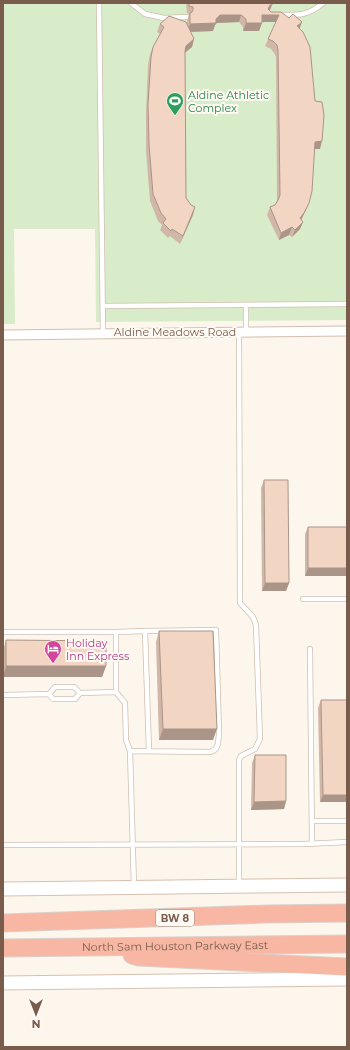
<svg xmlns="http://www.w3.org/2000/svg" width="350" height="1050" viewBox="0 0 350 1050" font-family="Montserrat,sans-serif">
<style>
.green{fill:#d8ecc9}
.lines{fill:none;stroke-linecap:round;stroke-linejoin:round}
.service-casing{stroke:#d1beb0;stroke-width:6}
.minor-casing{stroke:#d1beb0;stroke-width:11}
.secondary-casing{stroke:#d6c0b0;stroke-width:15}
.motorway-casing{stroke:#dad1cd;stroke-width:19}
.service{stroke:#fff;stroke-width:4.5}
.minor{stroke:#fff;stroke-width:9}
.secondary{stroke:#fff;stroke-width:13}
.motorway{stroke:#f7b7a3;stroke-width:17}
.wall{fill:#d1b7a8}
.shaded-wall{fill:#aa9588}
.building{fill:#f3d5c3;stroke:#aa9588}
.labels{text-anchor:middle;stroke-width:4;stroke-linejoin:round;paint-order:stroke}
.shield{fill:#fffaf3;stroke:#a28b7f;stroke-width:1}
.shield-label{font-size:10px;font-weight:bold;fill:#7a5c4d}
.leisure-label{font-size:11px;fill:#27864d;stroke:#fffaf3;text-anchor:start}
.street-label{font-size:11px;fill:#7a5c4d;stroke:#fffaf3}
.hotel-label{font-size:11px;fill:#b23c85;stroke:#fffaf3;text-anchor:start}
</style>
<rect width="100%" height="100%" fill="#fdf6ec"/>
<!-- green -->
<path class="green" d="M3,3H347V320L96,322L95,229H14L15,324H3Z"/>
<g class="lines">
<defs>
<path id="service" d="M99,3L103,333
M131,3L145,14L164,18L187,17
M279,15C298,15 308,16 323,3
M246,305V332
M103,306L347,304
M303,599H347
M3,632H116V692
M116,632L145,631
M310,649L312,844
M49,694L53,699H75L80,693
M3,695L49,694L55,687H74L80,693L116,692L125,703L126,740L130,751
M312,821H347
M3,845L305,844L347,842
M239,886V760L241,756L255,749L260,739L256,625L253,617L240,603L239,332
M134,887L130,751L210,752C219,750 218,742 219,734L216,630L145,631L149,751"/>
<path id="minor" d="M3,335L347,331"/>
<path id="secondary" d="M3,889L347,885
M3,983L347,979"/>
<g id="motorway">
<path d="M3,923L267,914L347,913"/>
<path id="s1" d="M3,948L347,944"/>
<path d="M132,955L139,957L347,967"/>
</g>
</defs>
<!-- service casing -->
<use href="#service" class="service-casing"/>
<!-- minor casing -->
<use href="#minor" class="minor-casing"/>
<!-- secondary casing -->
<use href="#secondary" class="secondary-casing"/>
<!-- motorway casing -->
<use href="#motorway" class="motorway-casing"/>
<!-- service -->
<use href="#service" class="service"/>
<!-- minor -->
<use href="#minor" class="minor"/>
<!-- secondary -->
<use href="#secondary" class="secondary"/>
<!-- motorway -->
<use href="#motorway" class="motorway"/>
</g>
<!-- wall -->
<path class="wall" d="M186,3H272L270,11L271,12L299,28L320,149H315L306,210L301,220L303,222L300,229L292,237L289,235L279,240L267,215L270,207L275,205L277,202L276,57L274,53L271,49L265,46L276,22H262L259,31H243V27L239,22L217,23L215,25L213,31L190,32L194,39L192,47L185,53L186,198L191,205L195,207L180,244L170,236L168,238L160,230L162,225L158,221L150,201L146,151V113L148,65L150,54L153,47L160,34L157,32L160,24H187V21L189,14L187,13Z
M264,480L289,583L286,591H262L261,488Z
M308,527H347V576H305V534Z
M159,631L213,740H159L156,642Z
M6,640L106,666L102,677H3V650Z
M321,700L347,802H320L318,708Z
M255,755L286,801L284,809L251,810L252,763Z"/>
<!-- shaded-wall -->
<path class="shaded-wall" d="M270,5H272L269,12L279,15L277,22H259L262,15Z
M220,15H241L239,22L217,23L215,25L213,31L187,32L190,24Z
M302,22L299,30L297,26Z
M246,23H262L259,31H243Z
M194,39L192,47L183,54L186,46Z
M322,141L320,149H313L315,142Z
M309,203L306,210L301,220L300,218Z
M195,207L193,215L180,244L183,236Z
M303,222L300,229L292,237L295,230Z
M292,227L289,235L279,240L281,233Z
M308,568H347V576H305Z
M265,583H289L286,591H262Z
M6,666H106L102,677H3Z
M163,729H217L213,740H159Z
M323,795H347V802H320Z
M286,801L284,809L251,810L254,802Z"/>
<!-- building -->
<path class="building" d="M189,3H272V5H270L268,9L271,12H281L289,18L293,14L302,22L297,26L303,32L310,47L315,101L322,102L324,115L322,141L315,142L312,191L309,203L304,213L300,218L303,222L295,230L292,227L281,233L270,207L275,205L278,200L280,195L278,50L277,45L273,41L268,39L279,15H262V23H246V19L241,15H220L216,19V23L190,24V13L192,12L193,10V7L189,6Z
M169,16L186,22L194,39L186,46L185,51L186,198L191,205L195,207L183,236L172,229L171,231L163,223L166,219L161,213L153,194L149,144L148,105L151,57L153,47L164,27L160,24Z
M264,480H288L289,583H265Z
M308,527H347V568H308Z
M159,631H213L217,729H163Z
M6,640L106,641V666H6Z
M321,700H347V795H323Z
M255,755H286V801L254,802Z"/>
<!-- icons -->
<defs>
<symbol id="stadium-pin" viewBox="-11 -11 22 30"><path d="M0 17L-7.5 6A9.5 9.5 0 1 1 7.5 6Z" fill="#2e9e5b" stroke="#fffaf3"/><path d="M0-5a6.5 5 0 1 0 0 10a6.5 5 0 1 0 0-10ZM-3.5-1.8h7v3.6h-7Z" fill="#fff"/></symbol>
<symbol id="hotel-pin" viewBox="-11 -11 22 30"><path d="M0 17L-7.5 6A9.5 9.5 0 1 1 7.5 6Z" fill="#d1479c" stroke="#fffaf3"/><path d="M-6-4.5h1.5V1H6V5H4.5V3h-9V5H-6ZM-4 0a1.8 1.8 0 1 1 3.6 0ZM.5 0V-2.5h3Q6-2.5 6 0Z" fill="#fff"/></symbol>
</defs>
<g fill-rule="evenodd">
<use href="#stadium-pin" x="165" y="91" width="20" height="27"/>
<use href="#hotel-pin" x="43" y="639" width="20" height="27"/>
</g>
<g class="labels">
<!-- shield labels -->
<rect class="shield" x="156" y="910" width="38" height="16" rx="3"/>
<g class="shield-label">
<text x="175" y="922">BW 8</text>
</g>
<!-- leisure labels -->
<g class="leisure-label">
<text x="188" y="99">Aldine Athletic<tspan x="188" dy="13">Complex</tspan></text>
</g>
<!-- street labels -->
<g class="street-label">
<text x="175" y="336">Aldine Meadows Road</text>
<text dy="4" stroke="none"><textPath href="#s1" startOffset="172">North Sam Houston Parkway East</textPath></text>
</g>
<!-- hotel labels -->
<g class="hotel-label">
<text x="66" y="647">Holiday<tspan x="66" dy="13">Inn Express</tspan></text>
</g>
</g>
<!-- border -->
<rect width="350" height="1050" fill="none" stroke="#7a5c4d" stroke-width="8"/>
<!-- north arrow -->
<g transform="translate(36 1014) rotate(180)" stroke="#fffaf3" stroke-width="3" paint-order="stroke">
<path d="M0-3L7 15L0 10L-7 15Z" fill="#7a5c4d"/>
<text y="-6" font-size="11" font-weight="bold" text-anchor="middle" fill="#7a5c4d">N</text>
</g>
</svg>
